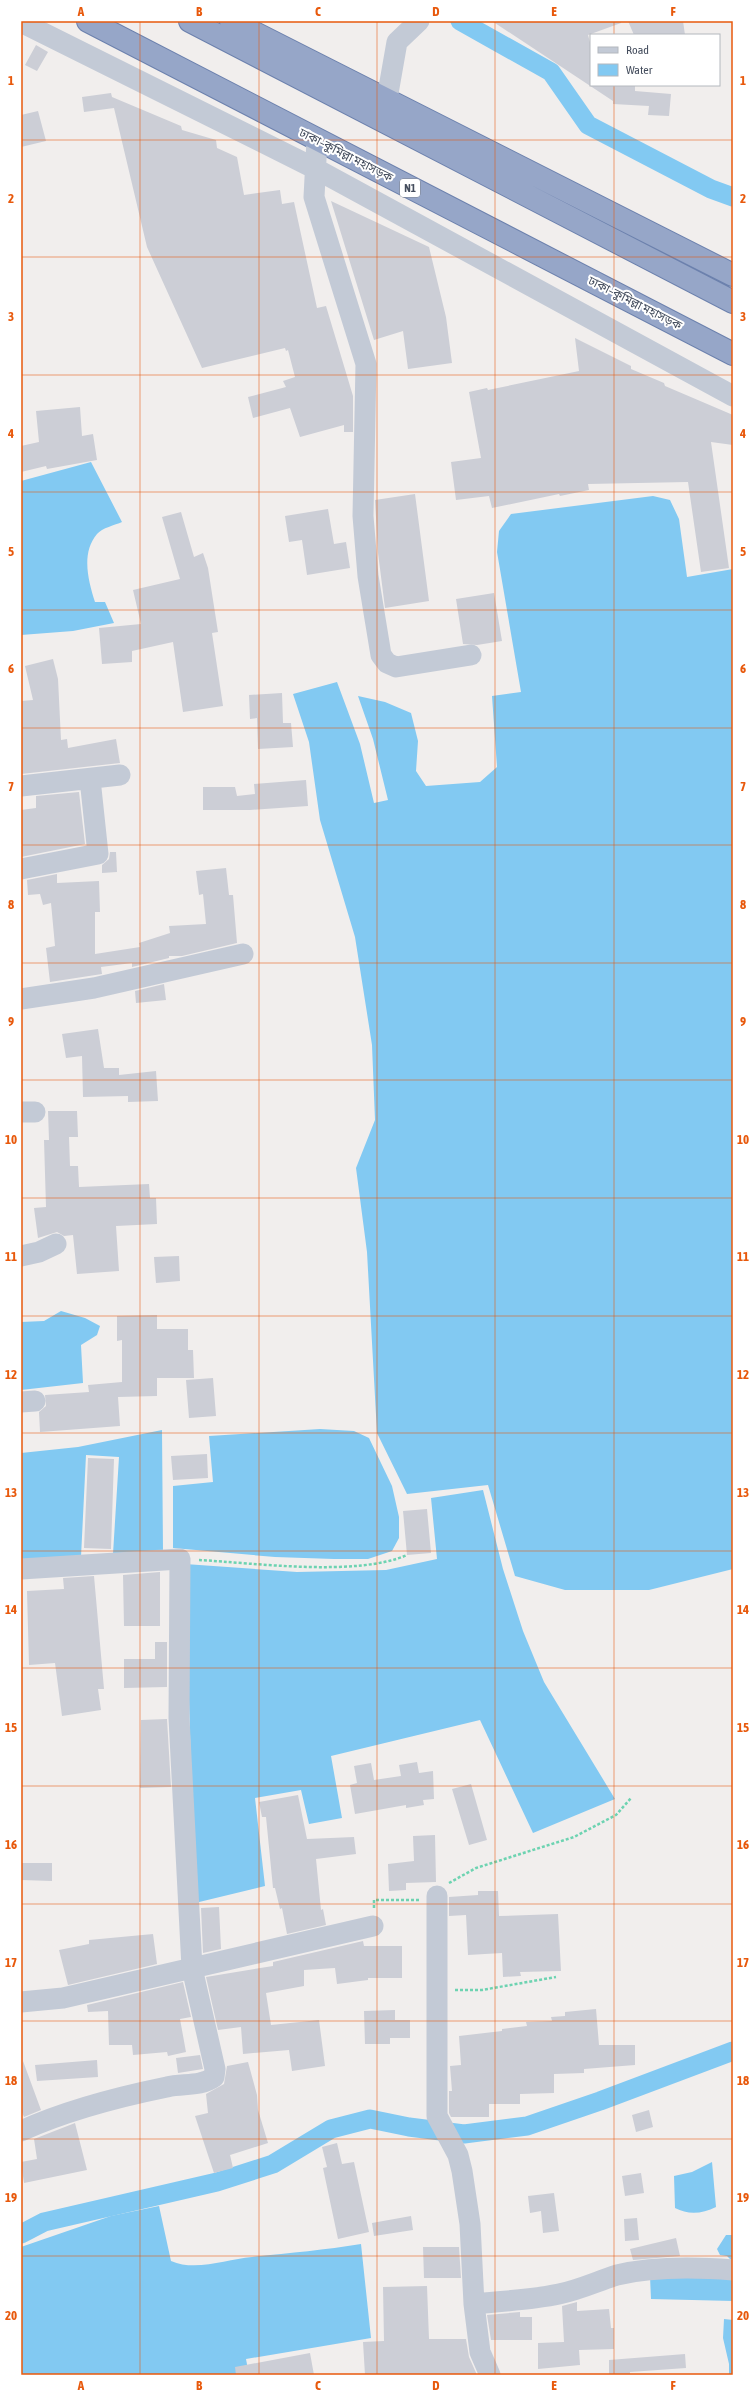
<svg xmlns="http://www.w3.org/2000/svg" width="754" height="2396" viewBox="0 0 754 2396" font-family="'Asap Condensed','Noto Sans Bengali',sans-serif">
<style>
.water{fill:#82c9f2}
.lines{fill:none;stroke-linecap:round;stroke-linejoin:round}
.canal{stroke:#82c9f2;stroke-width:19}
.building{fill:#ccced6}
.trunk-casing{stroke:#6c81ad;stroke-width:24}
.path{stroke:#6dd3b1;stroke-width:2.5;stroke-dasharray:3 2;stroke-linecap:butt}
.minor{stroke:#c3cad6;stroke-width:21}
.trunk{stroke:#96a6c8;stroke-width:22}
.grid{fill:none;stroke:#e8590c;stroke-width:1;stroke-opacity:0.55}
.labels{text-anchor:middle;stroke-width:4;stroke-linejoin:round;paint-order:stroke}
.shield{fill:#fff;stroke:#7c828e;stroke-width:1}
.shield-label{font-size:11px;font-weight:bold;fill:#444d5d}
.street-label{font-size:12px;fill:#444d5d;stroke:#fff}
.neatline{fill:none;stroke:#e8590c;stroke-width:1.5}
.grid-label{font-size:13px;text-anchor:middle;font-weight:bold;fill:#e8590c}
</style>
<rect width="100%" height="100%" fill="#f1eeed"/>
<!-- water -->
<path class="water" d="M91,462L122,522C115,525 102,528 97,534C81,553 88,580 95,602H105L114,623L73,631L21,635V481Z
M653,496L670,500L679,519L687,577L733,569V1569L649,1590H565L515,1576L488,1485L407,1494L377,1433L367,1252L356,1168L375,1120L372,1045L355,937L320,820L309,742L293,694L337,682L360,744L374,803L388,800L373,739L358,696L385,702L411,713L418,741L416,771L426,786L480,782L497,767L492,696L521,692L497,552L499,531L511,514Z
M61,1311L85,1318L100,1326L97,1335L81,1345L83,1383L21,1390V1322L44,1321Z
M320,1429L354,1431L369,1438L392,1486L399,1517V1538L392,1551L368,1559H334L275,1557L173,1548V1486L213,1482L209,1436Z
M162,1430L163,1551L113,1554L119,1457L86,1455L81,1557L21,1561V1453L78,1447Z
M483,1490L503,1569L523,1631L544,1682L615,1799L533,1833L480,1720L331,1756L342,1818L309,1824L301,1790L255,1798L265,1886L195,1903L185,1564L297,1572L386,1570L437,1559L431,1498Z
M712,2162L716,2207C702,2214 688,2215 675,2208L674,2176L692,2172Z
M159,2206L171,2261C196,2272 227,2259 252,2257C289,2253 325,2250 361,2244L371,2338L246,2359L249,2375H21V2247L111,2216Z
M726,2235H733V2262L727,2256L720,2255L717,2249Z
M733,2275V2301L651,2299L650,2276Z
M724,2319L733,2320V2375H729V2364L723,2338Z"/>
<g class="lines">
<!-- canal -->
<path class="canal" d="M460,21L551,72L588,125L711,189L733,197
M21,2234L44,2222L217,2182L273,2164L331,2129L370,2119L409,2127L464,2134L527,2126L600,2101L733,2051"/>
</g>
<!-- building -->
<path class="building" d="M492,21H621V23L588,35L591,46V85H635V91L671,94L669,116L648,115L649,106L613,104V101Z
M628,21H683L685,35H634Z
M36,45L48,52L37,71L25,65Z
M111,93L112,97L181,126L182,130L216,140L217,148L237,157L244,195L280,190L282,204L294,202L317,308L326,306L353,396V432H344V425L300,437L290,408L253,418L248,397L286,387L283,381L295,377L288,350L286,351L285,348L202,368L147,247L114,108L84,112L82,97Z
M38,111L46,141L21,147V115Z
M331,201L429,247L446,317L452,363L408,369L403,331L374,340Z
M575,338L631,366V369L664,383L665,386L733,415V445L711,442L729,568L701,572L688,482L588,484L589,490L560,496L559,494L492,508L489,496L456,500L451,462L481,458L469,392L487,388L488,390L579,371Z
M80,407L82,436L93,434L97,460L47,469L46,466L21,472V446L39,442L36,411Z
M415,494L429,601L385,608L378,553L375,500Z
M328,509L334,544L346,542L350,568L307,575L302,540L289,542L285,516Z
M181,512L194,557L203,553L208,568L218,632L212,633L223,706L183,712L173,642L132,651V662L102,664L99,628L141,624L133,590L180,579L162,517Z
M494,593L502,641L477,645L463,644L456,599Z
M53,659L58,679L61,740L67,739L68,748L116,739L120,763L21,774V701L33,700L25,666Z
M282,693L283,723H291L293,747L258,749L257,718L250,719L249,695Z
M306,780L308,806L250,810H203V787H235L237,796L255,794L254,784Z
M79,792L85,844L21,857V810L36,808V796Z
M110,852H116L117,872L102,873V865L109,859Z
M226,868L229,895H233L237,943L182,956H169V958L132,967V963L101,967L102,974L50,982L46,948L55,946L51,903L43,905L40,894L28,895L27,880L57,874V883L99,881L100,912H95V954L140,947L139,943L170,933L169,926L206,924L203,894L199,895L196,871Z
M164,984L166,1000L136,1003L135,991Z
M98,1029L104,1068H119V1075L156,1071L158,1101L128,1102V1096L83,1097L82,1056L66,1058L62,1034Z
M48,1111H77L78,1137H69L70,1166H78L79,1187L149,1184L150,1198H156L157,1224L116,1226L119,1271L77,1274L73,1235L64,1236L57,1232L38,1238L34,1208L46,1207L44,1140H49Z
M179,1256L180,1281L156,1283L154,1257Z
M157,1315V1329H188V1350H193L194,1378H157V1396L118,1397L120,1426L40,1432L39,1412L46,1406L45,1395L89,1392L88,1385L122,1382V1340L117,1341V1316Z
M213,1378L216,1416L189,1418L186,1380Z
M207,1454L208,1478L173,1480L171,1456Z
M88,1458L114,1459L111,1549L84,1548Z
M427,1509L431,1553L407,1555L403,1511Z
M160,1572V1626H124L123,1575Z
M94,1576L104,1689H98L101,1710L62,1716L55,1663L29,1665L27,1591L64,1589L63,1578Z
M155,1642H167V1687L124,1688V1659H155Z
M167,1719L171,1787L140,1788L141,1720Z
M417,1762L419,1773L433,1771L434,1799L423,1800L424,1805L406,1808V1805L355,1814L350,1785L357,1783L354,1766L371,1763L374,1780L401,1776L399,1765Z
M471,1784L487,1840L469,1845L452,1789Z
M298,1795L307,1839L354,1837L356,1854L316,1859L321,1910L323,1909L326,1925L287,1934L282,1908L280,1909L275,1888H273L266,1817H262L259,1802Z
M435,1835L436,1882L406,1883V1890L389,1891L388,1864L414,1861L413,1836Z
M21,1863H52V1881L21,1880Z
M478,1891H498L499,1916L558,1914L561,1971L520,1972L521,1976L503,1977L502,1953L468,1955L466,1915L449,1916V1897L478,1895Z
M219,1907L221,1949L203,1953L201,1908Z
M153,1934L157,1964L68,1985L59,1950L89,1944V1940Z
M363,1941L364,1946H402V1978H368V1980L337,1984L335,1968L304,1970V1986L266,1993L271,2025L319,2020L325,2066L292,2071L289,2050L243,2054L241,2027L218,2030L206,1977L273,1966V1962Z
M183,1982L191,2017L180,2019L186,2052L168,2056L167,2052L133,2055L132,2045H109L108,2011L88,2012L87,2005Z
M596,2009L599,2045H635V2065L584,2069V2073L554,2074V2093L520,2094V2104H489V2117H451L449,2113V2091H452L450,2066L461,2065L459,2036L502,2031V2029L527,2026L526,2022L552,2021L551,2017L565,2016V2012Z
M395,2010V2020H410V2038H390V2044H365L364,2011Z
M200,2055L203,2069L178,2073L176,2058Z
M97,2060L98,2077L37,2081L35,2065Z
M23,2061L41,2110L24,2117L21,2110Z
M248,2062L257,2095L258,2110L268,2143L230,2155L233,2168L214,2173L195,2116L208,2113L206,2094L224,2084L227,2066Z
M649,2110L653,2127L636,2132L632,2115Z
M75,2123L87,2170L24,2183L21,2162L37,2159L34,2139Z
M337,2143L342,2164L354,2162L369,2232L338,2239L323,2168L327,2167L322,2147Z
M641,2173L644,2193L625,2196L622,2176Z
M554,2193L559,2231L543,2233L541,2211L530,2213L528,2196Z
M411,2216L413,2230L374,2236L372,2223Z
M637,2218L639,2240L625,2241L624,2219Z
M676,2238L680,2256L633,2260L630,2249Z
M423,2247H459L461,2278H424Z
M427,2286L429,2339H466L469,2357L477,2375H365L363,2342L384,2341L383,2287Z
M577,2302V2311L609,2309L611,2328H614V2349L579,2350L580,2365L538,2369V2343L564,2342L562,2306Z
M520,2312V2317H532V2340H491L487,2315Z
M310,2353L314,2375H236L235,2367Z
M685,2354L686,2368L630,2372V2375H609V2360Z"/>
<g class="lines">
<defs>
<path id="trunk" d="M88,21L733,354
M190,21L733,302
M231,21L733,275"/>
</defs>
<!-- trunk casing -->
<use href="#trunk" class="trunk-casing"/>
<!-- path -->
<path class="path" d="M199,1560C255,1563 357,1577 407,1555
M449,1883L476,1868L574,1837L616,1815L631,1798
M374,1908V1900H419
M455,1990H482L556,1977"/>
<!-- minor -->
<path class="minor" d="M21,22L316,169L733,396
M387,99L397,42L419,21
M317,140L314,197L366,364L363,516L368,576L381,655L387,663L396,667L471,655
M21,786L120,775
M21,869L98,854L90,779
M21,999L94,988L243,954
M21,1112H35
M21,1256L39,1252L56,1244
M21,1402L35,1401
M21,1569L180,1559L179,1718L192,1968L215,2069L214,2077C200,2087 183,2083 167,2087C118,2097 67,2110 21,2131
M437,1896V2116L458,2155L462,2171L470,2224L474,2304
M21,2002L63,1998L373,1926
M490,2375L480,2352L474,2304C503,2301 531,2300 559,2294C579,2290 598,2281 617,2275C655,2266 695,2267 733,2270"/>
<!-- trunk -->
<use href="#trunk" class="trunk"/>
</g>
<!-- grid -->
<path class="grid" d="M140,21V2375M259,21V2375M377,21V2375M495,21V2375M614,21V35M614,85V2375M21,140H733M21,257H733M21,375H733M21,492H733M21,610H733M21,728H733M21,845H733M21,963H733M21,1080H733M21,1198H733M21,1316H733M21,1433H733M21,1551H733M21,1668H733M21,1786H733M21,1904H733M21,2021H733M21,2139H733M21,2256H733"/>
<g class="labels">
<!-- shield labels -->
<rect class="shield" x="400" y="179" width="20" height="18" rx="3"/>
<g class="shield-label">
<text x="410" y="192">N1</text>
</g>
<!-- street labels -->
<g class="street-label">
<text transform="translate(346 155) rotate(27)" y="4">ঢাকা–কুমিল্লা মহাসড়ক</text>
<text transform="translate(635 303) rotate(27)" y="4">ঢাকা–কুমিল্লা মহাসড়ক</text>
</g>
</g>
<!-- border -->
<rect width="754" height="2396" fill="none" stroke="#ffffff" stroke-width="44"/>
<!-- legend -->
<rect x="590" y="34" width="130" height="52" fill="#ffffff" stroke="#b4b8be"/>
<rect x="598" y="47" width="20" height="6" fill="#c3cad6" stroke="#b4b8be"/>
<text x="626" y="54" font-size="12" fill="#444d5d">Road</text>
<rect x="598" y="64" width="20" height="12" fill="#82c9f2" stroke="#b4b8be"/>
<text x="626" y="74" font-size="12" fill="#444d5d">Water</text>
<rect x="22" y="22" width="710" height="2352" class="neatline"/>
<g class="grid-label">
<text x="81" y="16">A</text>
<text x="199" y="16">B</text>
<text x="318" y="16">C</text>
<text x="436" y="16">D</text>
<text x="554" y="16">E</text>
<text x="673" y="16">F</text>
<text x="11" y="85">1</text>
<text x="743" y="85">1</text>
<text x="11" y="203">2</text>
<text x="743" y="203">2</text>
<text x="11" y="321">3</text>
<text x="743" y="321">3</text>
<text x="11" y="438">4</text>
<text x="743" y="438">4</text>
<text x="11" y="556">5</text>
<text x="743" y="556">5</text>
<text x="11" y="673">6</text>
<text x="743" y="673">6</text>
<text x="11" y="791">7</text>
<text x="743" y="791">7</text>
<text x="11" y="909">8</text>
<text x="743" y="909">8</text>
<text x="11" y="1026">9</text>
<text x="743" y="1026">9</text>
<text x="11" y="1144">10</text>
<text x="743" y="1144">10</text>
<text x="11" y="1261">11</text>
<text x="743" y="1261">11</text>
<text x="11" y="1379">12</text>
<text x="743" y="1379">12</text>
<text x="11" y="1497">13</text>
<text x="743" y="1497">13</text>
<text x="11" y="1614">14</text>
<text x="743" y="1614">14</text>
<text x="11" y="1732">15</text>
<text x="743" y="1732">15</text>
<text x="11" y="1849">16</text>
<text x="743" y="1849">16</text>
<text x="11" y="1967">17</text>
<text x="743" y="1967">17</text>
<text x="11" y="2085">18</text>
<text x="743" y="2085">18</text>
<text x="11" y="2202">19</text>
<text x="743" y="2202">19</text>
<text x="11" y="2320">20</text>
<text x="743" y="2320">20</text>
<text x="81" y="2390">A</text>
<text x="199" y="2390">B</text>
<text x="318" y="2390">C</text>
<text x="436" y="2390">D</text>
<text x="554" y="2390">E</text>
<text x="673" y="2390">F</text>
</g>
</svg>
